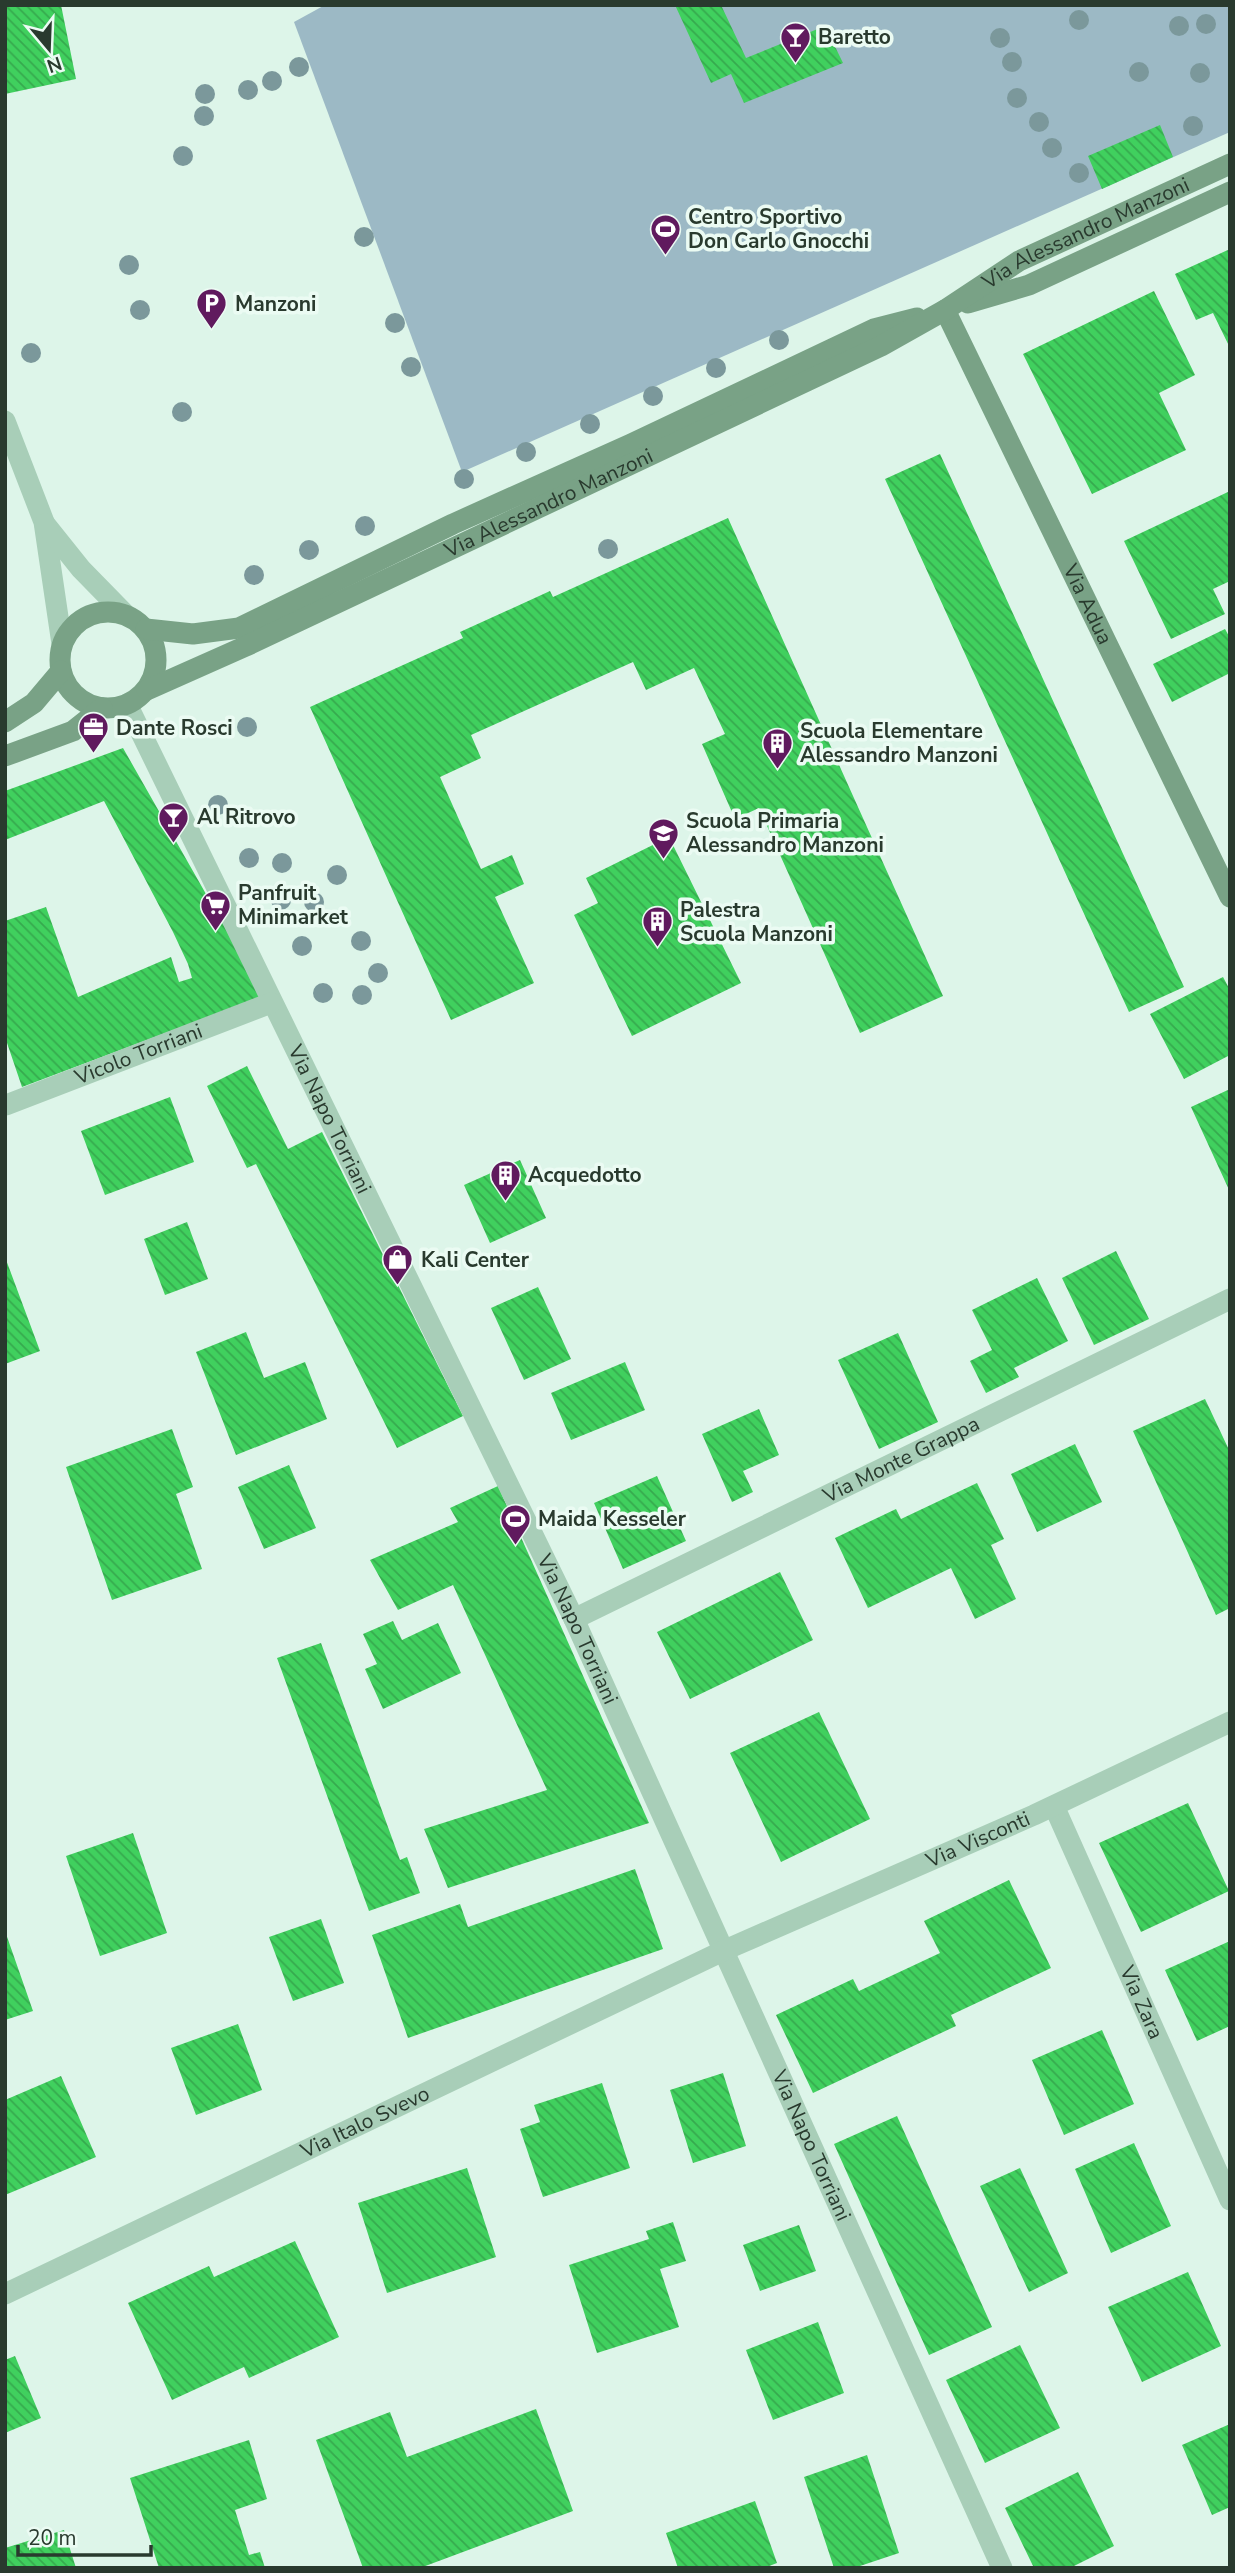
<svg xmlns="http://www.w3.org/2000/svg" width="1235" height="2573" viewBox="0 0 1235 2573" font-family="'Nunito Sans',sans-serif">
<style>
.grass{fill:#9cb9c5}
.building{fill:url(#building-back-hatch)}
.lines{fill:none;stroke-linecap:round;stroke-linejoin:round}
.street{stroke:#a8ceb8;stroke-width:21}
.secondary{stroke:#79a286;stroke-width:21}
.tree{fill:#7b989b}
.labels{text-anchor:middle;stroke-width:7;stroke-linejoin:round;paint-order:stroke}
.poi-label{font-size:21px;font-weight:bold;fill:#293a2e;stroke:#ebfbf3;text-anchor:start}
.street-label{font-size:21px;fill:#293a2e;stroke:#ebfbf3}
</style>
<defs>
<pattern id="building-back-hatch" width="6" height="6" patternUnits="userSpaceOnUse" patternTransform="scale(1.75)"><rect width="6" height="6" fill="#40d05e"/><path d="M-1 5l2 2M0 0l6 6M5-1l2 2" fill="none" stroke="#36aa4e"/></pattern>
</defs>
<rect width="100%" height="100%" fill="#ddf5e9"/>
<!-- grass -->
<path class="grass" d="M325,5H1230V132L462,472L294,22Z"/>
<!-- building -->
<path class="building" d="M5,5H61L76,79L5,94Z
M675,5H721L746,58L825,26L843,63L744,103L731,74L711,83Z
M1160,125L1173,157L1102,189L1088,156Z
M1230,249V348L1213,313L1196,320L1175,274Z
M1154,291L1195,375L1159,393L1186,450L1092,494L1023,354Z
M940,454L1184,987L1129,1012L885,479Z
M1230,491V581L1213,589L1225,614L1171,639L1124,541Z
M728,518L943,996L860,1033L759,808L735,819L702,744L725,734L694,668L646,690L633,662L471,735L481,758L440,777L481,869L512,855L524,884L495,897L534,983L451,1020L310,707L463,638L460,632L550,591L553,597Z
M1225,629L1230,638V673L1172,702L1153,664Z
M123,748L264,996L22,1087L5,1037V921L46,907L78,997L171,957L179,982L192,978L188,964L173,932L104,801L5,840V791Z
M669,837L741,983L632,1036L574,915L598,903L586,878Z
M1223,977L1230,990V1055L1184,1079L1150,1014Z
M247,1066L288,1149L322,1132L463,1416L397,1448L256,1164L247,1168L207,1086Z
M1230,1089V1192L1191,1107Z
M170,1097L194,1162L105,1195L81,1131Z
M520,1160L546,1218L490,1243L464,1185Z
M187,1222L208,1279L165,1295L144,1239Z
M1116,1251L1149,1319L1094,1345L1062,1278Z
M5,1257L40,1351L5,1364Z
M1037,1278L1068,1341L1014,1368L1019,1377L986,1393L970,1361L992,1350L972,1310Z
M538,1287L571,1359L524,1380L491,1308Z
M246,1332L264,1378L305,1362L327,1419L236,1455L196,1352Z
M898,1333L938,1422L879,1449L838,1360Z
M625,1362L645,1410L571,1440L551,1393Z
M1205,1399L1230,1452V1608L1216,1615L1133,1431Z
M759,1409L779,1455L743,1471L753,1492L732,1502L702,1434Z
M172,1429L193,1487L176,1494L202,1569L112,1600L66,1467Z
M1075,1444L1102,1502L1037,1532L1011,1474Z
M289,1465L316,1528L264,1549L238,1487Z
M657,1476L686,1541L623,1569L594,1503Z
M977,1483L1004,1539L991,1545L1016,1599L975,1619L951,1568L868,1608L835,1538L896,1509L901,1519Z
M498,1486L649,1823L448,1888L424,1829L547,1790L453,1585L398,1610L370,1560L458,1522L450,1508Z
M780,1572L813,1640L690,1699L657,1632Z
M393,1621L402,1640L438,1623L461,1673L383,1709L365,1669L377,1664L363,1634Z
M321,1643L400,1860L407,1857L420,1893L369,1911L277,1658Z
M819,1712L870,1819L781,1862L730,1753Z
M1188,1803L1229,1891L1141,1932L1099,1843Z
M133,1833L167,1933L100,1956L66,1856Z
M635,1869L663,1949L408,2038L372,1935L460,1904L468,1927Z
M1009,1880L1051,1968L951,2015L956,2026L813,2093L776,2015L853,1979L859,1991L940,1953L924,1921Z
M321,1919L344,1983L293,2001L269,1937Z
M5,1931L33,2011L5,2020Z
M1230,1941V2026L1197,2041L1165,1970Z
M238,2024L262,2090L196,2115L171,2048Z
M1102,2030L1134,2104L1064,2135L1032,2060Z
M723,2073L746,2146L693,2163L670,2090Z
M61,2076L96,2157L5,2195V2100Z
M602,2083L630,2168L543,2197L520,2129L540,2122L534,2105Z
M897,2116L992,2327L929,2355L834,2144Z
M1134,2143L1171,2226L1111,2253L1075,2169Z
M467,2168L496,2257L387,2293L358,2203Z
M1020,2168L1068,2273L1029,2292L980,2186Z
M673,2222L686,2261L660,2269L679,2327L597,2353L569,2265L649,2239L646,2231Z
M799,2225L816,2271L760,2291L743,2245Z
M295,2241L339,2337L249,2378L244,2367L172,2400L128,2303L209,2266L214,2277Z
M1188,2272L1221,2346L1142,2382L1108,2307Z
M818,2322L844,2393L773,2420L746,2350Z
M1020,2345L1060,2428L985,2463L946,2380Z
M15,2356L41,2418L5,2433V2360Z
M536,2409L573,2511L420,2568H363L316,2440L390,2412L407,2457Z
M1230,2424V2507L1212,2515L1182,2445Z
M249,2440L267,2499L235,2510L249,2555L260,2552L265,2568H159L130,2478Z
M867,2455L899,2553L854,2568H834L804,2477Z
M1078,2472L1114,2546L1070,2568H1034L1005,2508Z
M755,2501L777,2563L764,2568H678L666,2533Z
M64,2530L76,2568H5V2548Z"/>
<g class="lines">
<!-- street -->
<g class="street">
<path d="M5,421L44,522L62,644"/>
<path d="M45,524L81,569L126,615"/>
<path id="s1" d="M127,704L574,1619L1002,2568"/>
<path id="s2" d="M6,1105L271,1003"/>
<path id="s3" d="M574,1619L1230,1299"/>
<path id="s4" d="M1054,1806L1230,2200"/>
<path id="s5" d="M5,2294L725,1950L1034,1815L1230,1722"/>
</g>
<!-- secondary -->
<g class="secondary">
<path d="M968,303L1029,285L1230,192"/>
<path id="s6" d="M945,310L1230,897"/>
<circle cx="108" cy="660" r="48"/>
<path d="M146,629L193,634L239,628L453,524L631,444L874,329L917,318"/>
<path id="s7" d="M147,690L246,646L881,346L945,310L1019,261L1230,164"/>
<path d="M5,722L34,703L61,671"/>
<path d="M5,756L73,731L102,708"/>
</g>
</g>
<!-- trees -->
<g class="tree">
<circle cx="1079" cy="20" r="10"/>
<circle cx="1206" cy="24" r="10"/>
<circle cx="1179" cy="26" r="10"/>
<circle cx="1000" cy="38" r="10"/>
<circle cx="1012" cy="62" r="10"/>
<circle cx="299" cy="67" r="10"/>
<circle cx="1139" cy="72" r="10"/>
<circle cx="1200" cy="73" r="10"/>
<circle cx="272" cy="81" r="10"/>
<circle cx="248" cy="90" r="10"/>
<circle cx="205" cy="94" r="10"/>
<circle cx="1017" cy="98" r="10"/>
<circle cx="204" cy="116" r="10"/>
<circle cx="1039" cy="122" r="10"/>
<circle cx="1193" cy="126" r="10"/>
<circle cx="1052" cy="148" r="10"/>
<circle cx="183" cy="156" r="10"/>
<circle cx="1079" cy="173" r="10"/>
<circle cx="364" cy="237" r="10"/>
<circle cx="129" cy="265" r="10"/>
<circle cx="140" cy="310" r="10"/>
<circle cx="395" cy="323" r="10"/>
<circle cx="779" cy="340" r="10"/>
<circle cx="31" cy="353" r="10"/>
<circle cx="411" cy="367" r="10"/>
<circle cx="716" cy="368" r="10"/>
<circle cx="653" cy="396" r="10"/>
<circle cx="182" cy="412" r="10"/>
<circle cx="590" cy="424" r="10"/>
<circle cx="526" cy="452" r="10"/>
<circle cx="464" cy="479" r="10"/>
<circle cx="365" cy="526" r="10"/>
<circle cx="608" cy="549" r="10"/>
<circle cx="309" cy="550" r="10"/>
<circle cx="254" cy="575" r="10"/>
<circle cx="247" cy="727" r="10"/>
<circle cx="218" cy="805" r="10"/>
<circle cx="249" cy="858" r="10"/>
<circle cx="282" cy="863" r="10"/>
<circle cx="337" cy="875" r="10"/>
<circle cx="281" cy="900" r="10"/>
<circle cx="314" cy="902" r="10"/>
<circle cx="361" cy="941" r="10"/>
<circle cx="302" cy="946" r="10"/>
<circle cx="378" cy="973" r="10"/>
<circle cx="323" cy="993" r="10"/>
<circle cx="362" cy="995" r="10"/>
</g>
<!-- icons -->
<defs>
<symbol id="bar-pin" viewBox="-11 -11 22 30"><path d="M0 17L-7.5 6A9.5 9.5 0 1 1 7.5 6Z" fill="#601a5e" stroke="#ebfbf3"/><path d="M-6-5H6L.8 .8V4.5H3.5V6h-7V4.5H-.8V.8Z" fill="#fff"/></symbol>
<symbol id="stadium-pin" viewBox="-11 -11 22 30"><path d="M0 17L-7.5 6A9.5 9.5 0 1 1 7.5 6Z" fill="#601a5e" stroke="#ebfbf3"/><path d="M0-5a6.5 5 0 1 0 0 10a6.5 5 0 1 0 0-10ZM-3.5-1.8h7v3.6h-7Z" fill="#fff"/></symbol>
<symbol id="parking-pin" viewBox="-11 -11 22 30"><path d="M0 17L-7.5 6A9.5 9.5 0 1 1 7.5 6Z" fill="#601a5e" stroke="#ebfbf3"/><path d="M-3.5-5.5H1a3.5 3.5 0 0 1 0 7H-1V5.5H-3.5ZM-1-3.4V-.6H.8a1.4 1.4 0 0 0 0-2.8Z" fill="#fff"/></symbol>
<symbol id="office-pin" viewBox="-11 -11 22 30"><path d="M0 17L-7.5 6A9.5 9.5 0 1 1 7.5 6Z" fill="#601a5e" stroke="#ebfbf3"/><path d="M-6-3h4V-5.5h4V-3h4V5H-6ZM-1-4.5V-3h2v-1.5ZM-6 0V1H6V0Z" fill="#fff"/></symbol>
<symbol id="building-pin" viewBox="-11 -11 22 30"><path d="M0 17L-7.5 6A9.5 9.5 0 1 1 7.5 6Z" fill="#601a5e" stroke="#ebfbf3"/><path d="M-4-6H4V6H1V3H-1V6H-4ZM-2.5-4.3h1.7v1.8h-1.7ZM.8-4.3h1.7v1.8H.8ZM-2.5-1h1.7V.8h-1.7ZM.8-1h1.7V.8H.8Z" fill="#fff"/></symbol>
<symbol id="school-pin" viewBox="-11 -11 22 30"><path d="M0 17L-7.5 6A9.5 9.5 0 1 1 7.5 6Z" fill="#601a5e" stroke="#ebfbf3"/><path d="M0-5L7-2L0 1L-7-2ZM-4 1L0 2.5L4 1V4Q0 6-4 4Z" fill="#fff"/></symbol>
<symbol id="supermarket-pin" viewBox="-11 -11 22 30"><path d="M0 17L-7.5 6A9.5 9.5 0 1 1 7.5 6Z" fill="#601a5e" stroke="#ebfbf3"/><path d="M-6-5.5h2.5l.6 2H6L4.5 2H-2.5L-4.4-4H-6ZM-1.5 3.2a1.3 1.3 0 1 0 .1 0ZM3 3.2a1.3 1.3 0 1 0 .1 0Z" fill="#fff"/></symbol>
<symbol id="shop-pin" viewBox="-11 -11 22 30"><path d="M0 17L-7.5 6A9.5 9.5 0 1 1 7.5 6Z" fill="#601a5e" stroke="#ebfbf3"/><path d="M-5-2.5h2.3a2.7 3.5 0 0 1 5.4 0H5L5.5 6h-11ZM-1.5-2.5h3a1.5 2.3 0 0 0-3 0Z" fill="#fff"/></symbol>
</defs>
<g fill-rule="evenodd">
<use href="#bar-pin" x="778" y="20" width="35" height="47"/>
<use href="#stadium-pin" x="648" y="212" width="35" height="47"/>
<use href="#parking-pin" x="194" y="286" width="35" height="47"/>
<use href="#office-pin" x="76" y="710" width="35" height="47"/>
<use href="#building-pin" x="760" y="726" width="35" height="47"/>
<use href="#bar-pin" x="156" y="800" width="35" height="47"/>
<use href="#school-pin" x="646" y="816" width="35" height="47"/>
<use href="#supermarket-pin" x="198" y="888" width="35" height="47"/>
<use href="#building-pin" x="640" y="904" width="35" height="47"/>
<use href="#building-pin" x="488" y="1158" width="35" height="47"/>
<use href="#shop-pin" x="380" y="1242" width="35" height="47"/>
<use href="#stadium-pin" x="498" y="1502" width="35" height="47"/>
</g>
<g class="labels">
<!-- poi labels -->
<g class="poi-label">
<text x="818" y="44">Baretto</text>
<text x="688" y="224">Centro Sportivo<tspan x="688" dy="24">Don Carlo Gnocchi</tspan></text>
<text x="235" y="311">Manzoni</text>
<text x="116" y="735">Dante Rosci</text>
<text x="800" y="738">Scuola Elementare<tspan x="800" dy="24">Alessandro Manzoni</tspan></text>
<text x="197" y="824">Al Ritrovo</text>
<text x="686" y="828">Scuola Primaria<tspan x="686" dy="24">Alessandro Manzoni</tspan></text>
<text x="238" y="900">Panfruit<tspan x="238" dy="24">Minimarket</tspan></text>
<text x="680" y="917">Palestra<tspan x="680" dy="24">Scuola Manzoni</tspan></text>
<text x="528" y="1182">Acquedotto</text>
<text x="421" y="1267">Kali Center</text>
<text x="538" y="1526">Maida Kesseler</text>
</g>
<!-- street labels -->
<g class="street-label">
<text dy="7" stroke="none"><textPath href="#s7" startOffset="1045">Via Alessandro Manzoni</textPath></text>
<text dy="7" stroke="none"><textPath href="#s7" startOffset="443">Via Alessandro Manzoni</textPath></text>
<text dy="7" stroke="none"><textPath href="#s6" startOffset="327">Via Adua</textPath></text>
<text dy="7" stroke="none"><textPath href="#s2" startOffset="142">Vicolo Torriani</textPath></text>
<text dy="7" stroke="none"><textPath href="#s1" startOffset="462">Via Napo Torriani</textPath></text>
<text dy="7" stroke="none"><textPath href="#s3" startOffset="364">Via Monte Grappa</textPath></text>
<text dy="7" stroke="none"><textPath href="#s1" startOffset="1029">Via Napo Torriani</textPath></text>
<text dy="7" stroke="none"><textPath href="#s5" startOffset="1074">Via Visconti</textPath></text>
<text dy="7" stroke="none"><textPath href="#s4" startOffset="215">Via Zara</textPath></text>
<text dy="7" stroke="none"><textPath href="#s5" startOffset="399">Via Italo Svevo</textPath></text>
<text dy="7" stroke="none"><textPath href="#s1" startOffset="1596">Via Napo Torriani</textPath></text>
</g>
</g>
<!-- border -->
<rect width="1235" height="2573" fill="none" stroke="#293a2e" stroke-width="14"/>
<!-- north arrow -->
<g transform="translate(49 49) rotate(161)" stroke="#ebfbf3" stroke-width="5" paint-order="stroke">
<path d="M0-5L12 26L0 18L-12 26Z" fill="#293a2e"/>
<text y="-10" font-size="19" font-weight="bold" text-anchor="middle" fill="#293a2e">N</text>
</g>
<!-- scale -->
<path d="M18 2545v10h133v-10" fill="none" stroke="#293a2e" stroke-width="3.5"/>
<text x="28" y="2545" font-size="21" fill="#293a2e" stroke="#ebfbf3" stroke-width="5" paint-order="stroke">20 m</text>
</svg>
